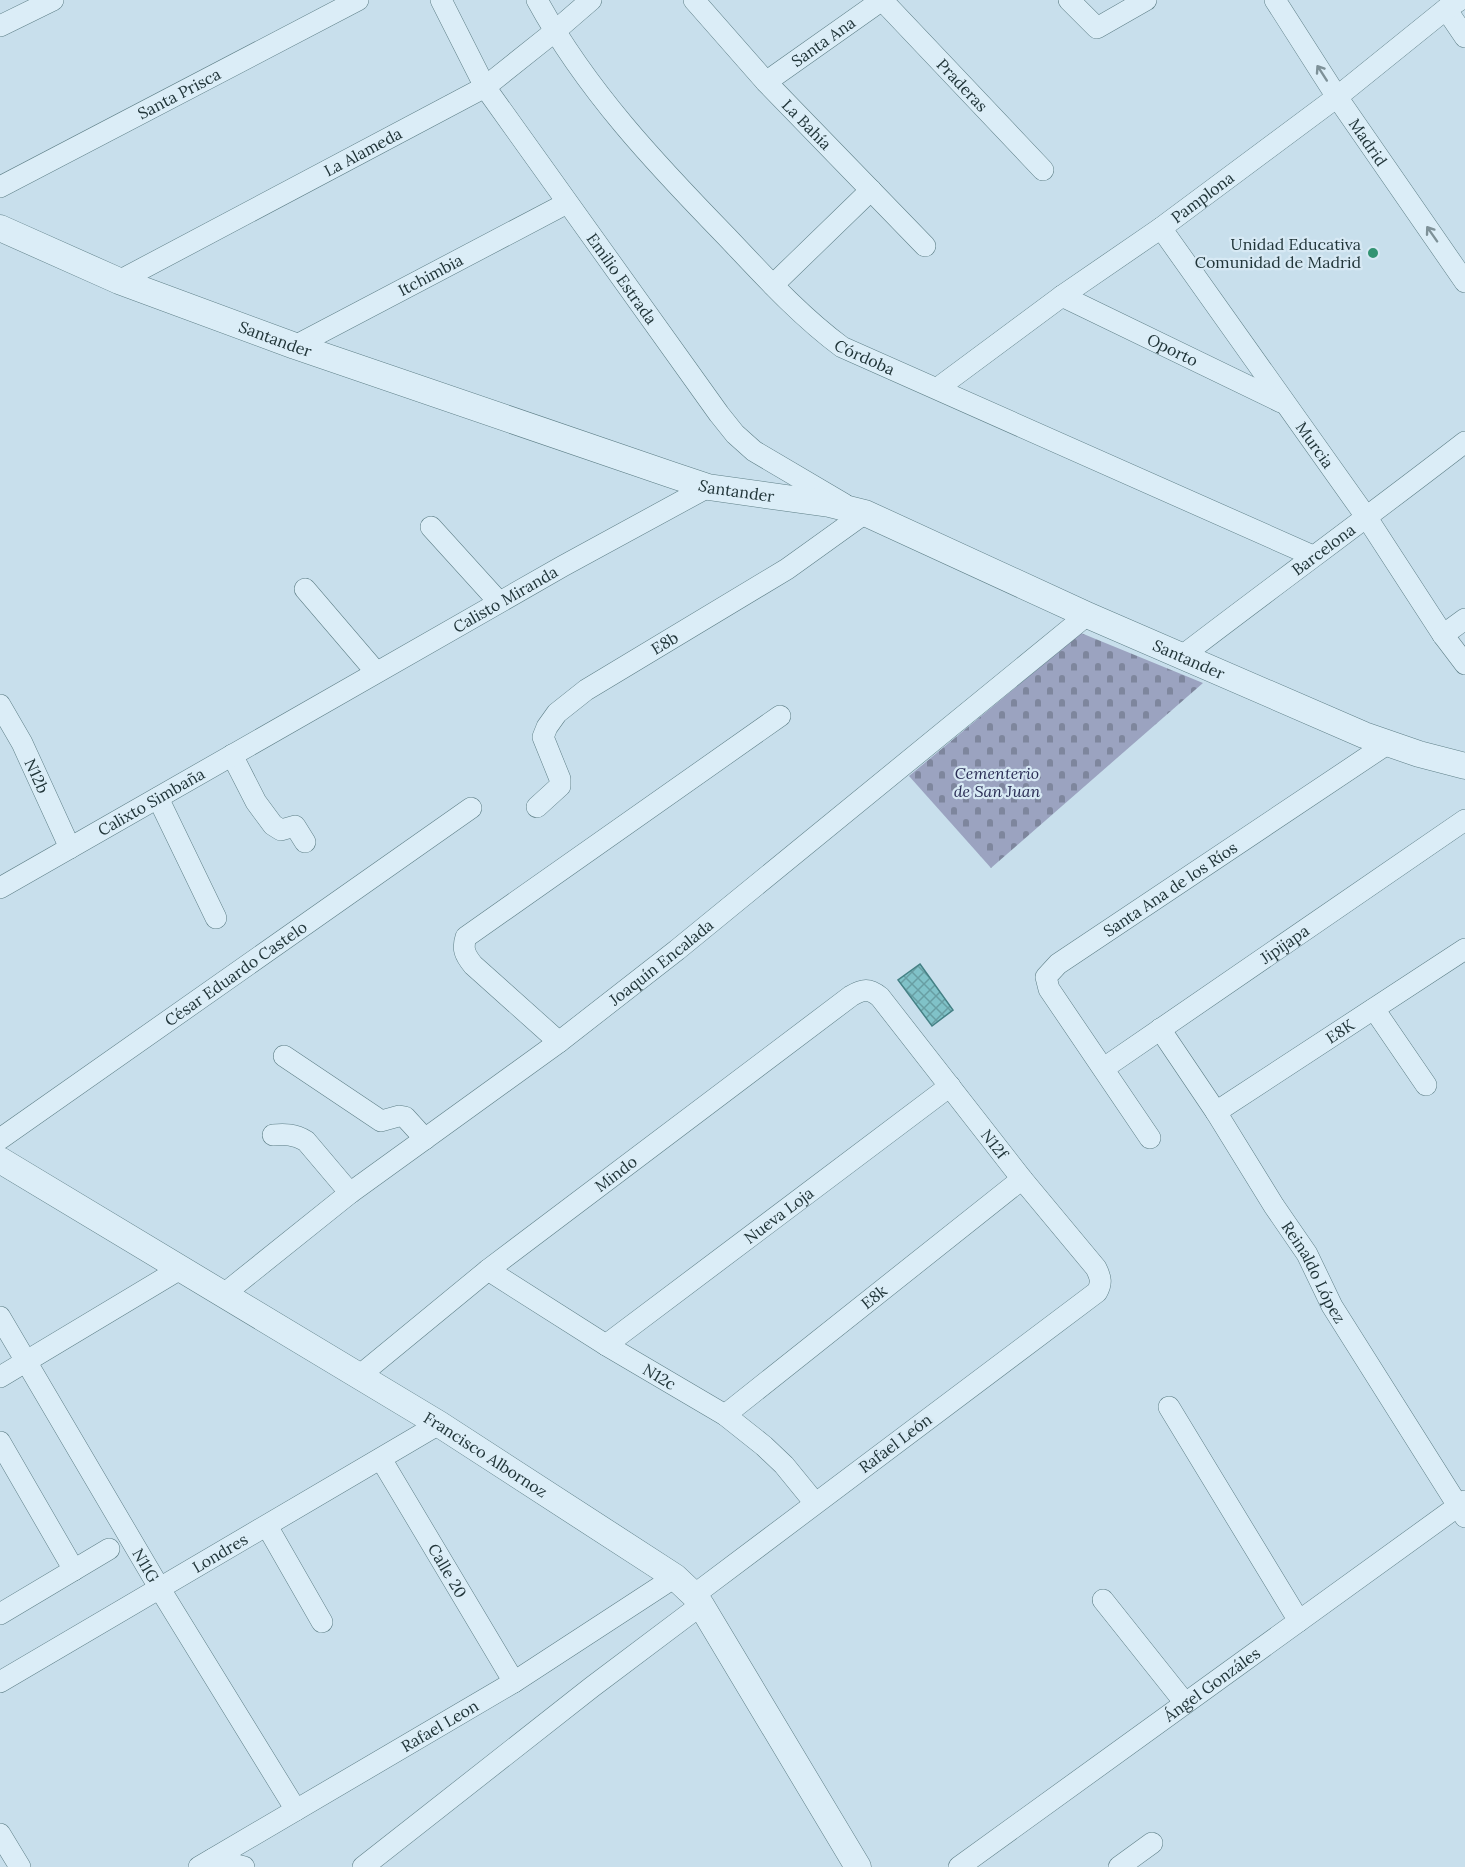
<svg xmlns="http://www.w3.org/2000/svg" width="1465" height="1867" viewBox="0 0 1465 1867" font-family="Lora,serif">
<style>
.cemetery{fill:url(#cemetery-stones)}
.building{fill:url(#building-cross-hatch);stroke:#458185;stroke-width:1.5}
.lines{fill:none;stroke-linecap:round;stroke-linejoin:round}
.minor-casing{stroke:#5e7f87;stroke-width:22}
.tertiary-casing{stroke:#5e7f87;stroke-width:27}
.minor{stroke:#dbedf7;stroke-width:21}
.tertiary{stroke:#dbedf7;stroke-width:26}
.oneway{stroke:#7e9198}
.poi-dot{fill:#329372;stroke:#d7e9f4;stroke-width:2}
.labels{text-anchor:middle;stroke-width:4.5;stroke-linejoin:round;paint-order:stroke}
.street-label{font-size:16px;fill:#213539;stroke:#d7e9f4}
.poi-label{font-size:16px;fill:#213539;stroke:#d7e9f4;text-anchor:end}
.park-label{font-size:16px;font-style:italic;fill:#292c54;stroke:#d7e9f4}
</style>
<defs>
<pattern id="cemetery-stones" width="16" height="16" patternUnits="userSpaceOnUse" patternTransform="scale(1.5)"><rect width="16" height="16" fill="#9ba3c0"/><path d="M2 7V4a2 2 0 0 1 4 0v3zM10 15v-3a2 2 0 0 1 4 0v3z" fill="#7e869d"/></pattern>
<pattern id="building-cross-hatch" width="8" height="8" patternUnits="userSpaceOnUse" patternTransform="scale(1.5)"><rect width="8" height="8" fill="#80c2c8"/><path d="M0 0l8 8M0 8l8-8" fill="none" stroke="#689ea3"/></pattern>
</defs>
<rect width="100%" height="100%" fill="#c8dfec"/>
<!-- cemetery -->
<path class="cemetery" d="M1081,633L1203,683L991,868L909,776Z"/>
<!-- building -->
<path class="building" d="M920,964L953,1010L932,1026L898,980Z"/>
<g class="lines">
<defs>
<g id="minor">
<path id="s1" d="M441,0L485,87L719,414L735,434L754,451L844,504"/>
<path id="s2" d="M537,0C586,90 656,164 727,237C763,275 800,316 842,347L1313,556"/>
<path id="s3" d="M694,0L766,82L925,246"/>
<path id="s4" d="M882,0L1043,170"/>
<path d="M1069,0L1097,28L1146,0"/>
<path id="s5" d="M1275,0L1337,97L1465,282"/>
<path d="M1446,9L1465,37"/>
<path d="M0,26L53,0"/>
<path id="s6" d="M766,82L882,0"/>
<path id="s7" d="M0,187L358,0"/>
<path id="s8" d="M1161,228L1367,518L1443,635L1465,664"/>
<path id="s9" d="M119,281L485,87L554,32L591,0"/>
<path d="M773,285L871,190"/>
<path id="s10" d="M1062,296L1281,402"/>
<path id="s11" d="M295,346L567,203"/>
<path id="s12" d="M938,388L1062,296L1161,228L1337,97L1446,9L1460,0"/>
<path d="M431,527L499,602"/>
<path d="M305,589L376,672"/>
<path d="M1443,635L1465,619"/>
<path id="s13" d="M1182,656C1276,584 1372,514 1465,442"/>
<path id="s14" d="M0,705L22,743L70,848"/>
<path d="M232,755L256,802L273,825L281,830L295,826L305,842"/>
<path d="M158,798L216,918"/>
<path id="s15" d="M537,807L560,786V779L543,737L547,727L557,713L586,690L787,569L865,513"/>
<path id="s16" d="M0,888L563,566L708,487"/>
<path d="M1374,1009L1426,1085"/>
<path id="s17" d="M1160,1029L1216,1112L1274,1206L1307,1254L1332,1306L1465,1517"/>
<path d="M559,1042L473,965C465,955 462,949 466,937L780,716"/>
<path d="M284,1056L381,1121L399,1116L405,1117L425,1139"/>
<path id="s18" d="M1104,1068L1465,820"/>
<path id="s19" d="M1216,1112L1465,949"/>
<path d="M273,1135C285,1134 294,1134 306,1141L350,1193"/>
<path id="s20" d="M1150,1138L1049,989L1046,977L1058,964L1387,744"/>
<path id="s21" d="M0,1139L471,808"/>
<path id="s22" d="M488,1270L606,1345L725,1415L764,1446L784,1465L815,1503"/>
<path id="s23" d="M224,1294L350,1193L559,1042L677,950L1087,615"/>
<path id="s24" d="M0,1317L160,1589L296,1810"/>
<path id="s25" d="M606,1345L950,1086"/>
<path id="s26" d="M359,1376L488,1270L851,996C863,989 869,988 880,997L1022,1179L1096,1268C1101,1278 1102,1283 1097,1292L694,1595"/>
<path d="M0,1377L180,1269"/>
<path d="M1169,1407L1299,1621"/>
<path id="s27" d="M725,1415L1022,1179"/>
<path d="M0,1442L74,1570"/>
<path id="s28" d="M381,1459L514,1682"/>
<path d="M267,1526L322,1622"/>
<path d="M1103,1600L1185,1703"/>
<path d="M0,1614L109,1549"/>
<path id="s29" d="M0,1682L439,1424"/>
<path d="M0,1834L20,1867"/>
<path d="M213,1859L244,1867"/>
<path id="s30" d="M199,1867L514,1682L675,1577"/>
<path d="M363,1867L592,1687L701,1605"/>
<path id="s31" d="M959,1867L1465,1501"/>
<path d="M1119,1867L1152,1843"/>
</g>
<g id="tertiary">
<path id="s32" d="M0,228L119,281L295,346L672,475L708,487L829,504L865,513L1087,615L1364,735L1419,754L1465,766"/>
<path id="s33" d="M0,1160L439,1424L675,1577L694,1595L701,1605L858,1867"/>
</g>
</defs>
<!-- minor casing -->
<use href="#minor" class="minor-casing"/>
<!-- tertiary casing -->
<use href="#tertiary" class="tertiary-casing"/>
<!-- minor -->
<use href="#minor" class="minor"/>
<!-- tertiary -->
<use href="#tertiary" class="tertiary"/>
</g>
<!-- one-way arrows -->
<defs><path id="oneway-shaft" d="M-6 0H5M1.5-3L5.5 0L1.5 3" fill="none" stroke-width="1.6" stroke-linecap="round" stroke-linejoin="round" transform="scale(1.5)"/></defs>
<g class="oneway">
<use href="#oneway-shaft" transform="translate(1322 73) rotate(-123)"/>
<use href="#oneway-shaft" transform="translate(1432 234) rotate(-125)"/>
</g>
<!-- markers -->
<circle class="poi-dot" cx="1373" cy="253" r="6"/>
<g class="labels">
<!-- street labels -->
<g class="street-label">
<text dy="6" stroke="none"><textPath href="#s6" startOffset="70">Santa Ana</textPath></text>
<text dy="6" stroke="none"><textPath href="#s4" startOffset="117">Praderas</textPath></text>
<text dy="6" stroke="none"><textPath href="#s7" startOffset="202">Santa Prisca</textPath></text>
<text dy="6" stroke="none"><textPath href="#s3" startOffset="168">La Bahía</textPath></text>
<text dy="6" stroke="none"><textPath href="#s5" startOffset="170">Madrid</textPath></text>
<text dy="6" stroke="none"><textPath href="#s9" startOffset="276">La Alameda</textPath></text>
<text dy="6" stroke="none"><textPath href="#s12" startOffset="326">Pamplona</textPath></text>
<text dy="6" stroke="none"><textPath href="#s11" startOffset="153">Itchimbia</textPath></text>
<text dy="6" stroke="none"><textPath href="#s1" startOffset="333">Emilio Estrada</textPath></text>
<text dy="6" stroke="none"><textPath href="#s32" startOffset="297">Santander</textPath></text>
<text dy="6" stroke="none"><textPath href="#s10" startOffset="123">Oporto</textPath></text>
<text dy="6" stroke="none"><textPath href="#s2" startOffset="489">Córdoba</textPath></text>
<text dy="6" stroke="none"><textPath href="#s8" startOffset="266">Murcia</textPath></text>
<text dy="6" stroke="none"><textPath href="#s32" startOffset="783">Santander</textPath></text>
<text dy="6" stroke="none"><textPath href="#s13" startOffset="177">Barcelona</textPath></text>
<text dy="6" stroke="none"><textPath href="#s16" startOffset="582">Calisto Miranda</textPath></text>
<text dy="6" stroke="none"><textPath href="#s15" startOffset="240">E8b</textPath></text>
<text dy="6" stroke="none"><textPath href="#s32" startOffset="1269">Santander</textPath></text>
<text dy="6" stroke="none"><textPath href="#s14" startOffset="80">N12b</textPath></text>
<text dy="6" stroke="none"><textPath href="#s16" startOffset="174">Calixto Simbaña</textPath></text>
<text dy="6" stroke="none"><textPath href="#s20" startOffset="345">Santa Ana de los Ríos</textPath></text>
<text dy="6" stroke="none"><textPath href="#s18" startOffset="219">Jipijapa</textPath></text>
<text dy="6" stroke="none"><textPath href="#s23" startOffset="549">Joaquín Encalada</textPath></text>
<text dy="6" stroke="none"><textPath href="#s21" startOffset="288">César Eduardo Castelo</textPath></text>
<text dy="6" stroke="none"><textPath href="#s19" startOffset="148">E8K</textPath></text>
<text dy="6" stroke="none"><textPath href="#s26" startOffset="840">N12f</textPath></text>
<text dy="6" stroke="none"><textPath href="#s26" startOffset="327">Mindo</textPath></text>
<text dy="6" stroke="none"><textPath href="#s25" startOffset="216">Nueva Loja</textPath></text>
<text dy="6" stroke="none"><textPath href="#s17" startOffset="288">Reinaldo López</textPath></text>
<text dy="6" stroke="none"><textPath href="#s27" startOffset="190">E8k</textPath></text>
<text dy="6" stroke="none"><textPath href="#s22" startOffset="202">N12c</textPath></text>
<text transform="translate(895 1443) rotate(-37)" y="6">Rafael León</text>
<text dy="6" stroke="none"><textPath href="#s33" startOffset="568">Francisco Albornoz</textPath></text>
<text dy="6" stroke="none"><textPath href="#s29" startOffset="255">Londres</textPath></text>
<text dy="6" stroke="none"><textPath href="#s24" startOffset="288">N11G</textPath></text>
<text dy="6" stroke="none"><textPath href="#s28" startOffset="130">Calle 20</textPath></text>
<text dy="6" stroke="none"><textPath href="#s31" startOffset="312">Ángel Gonzáles</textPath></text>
<text dy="6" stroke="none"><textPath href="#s30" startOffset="279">Rafael Leon</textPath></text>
</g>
<!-- poi labels -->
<g class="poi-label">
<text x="1361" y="250">Unidad Educativa<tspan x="1361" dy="18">Comunidad de Madrid</tspan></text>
</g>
<!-- park labels -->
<g class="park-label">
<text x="997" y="779">Cementerio<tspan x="997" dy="18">de San Juan</tspan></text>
</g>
</g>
</svg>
